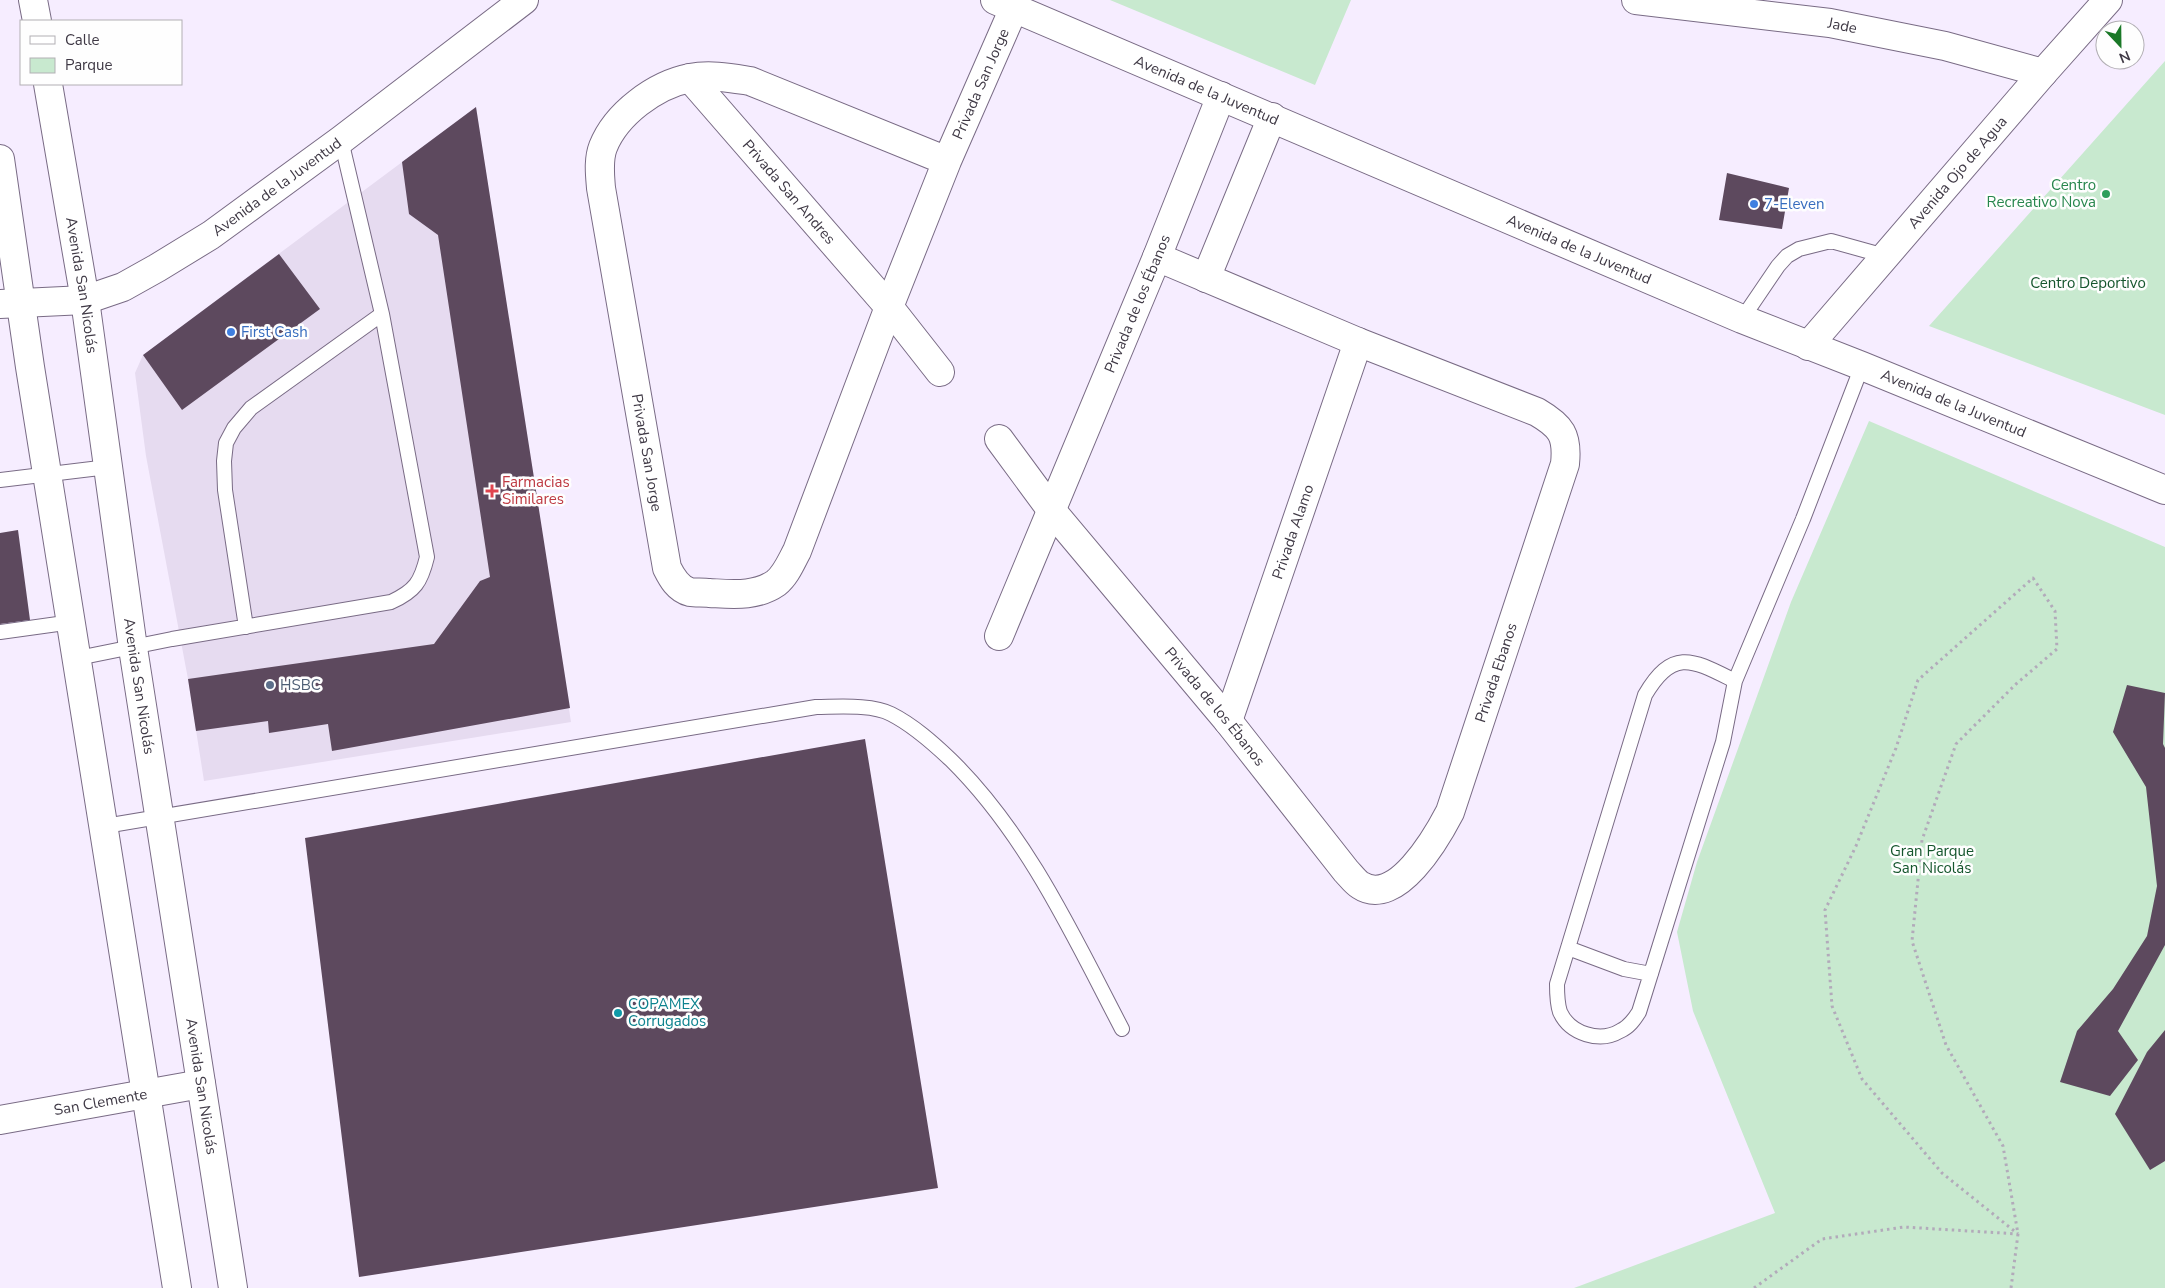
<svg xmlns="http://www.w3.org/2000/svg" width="2165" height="1288" viewBox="0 0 2165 1288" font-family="'Nunito Sans',sans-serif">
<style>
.commercial{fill:#e6dbf0}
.green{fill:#c8e9cf}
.building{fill:#5d495e}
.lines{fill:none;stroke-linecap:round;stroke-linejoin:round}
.service-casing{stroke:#796b85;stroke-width:16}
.minor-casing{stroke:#796b85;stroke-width:30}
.tertiary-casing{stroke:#796b85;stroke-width:30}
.path{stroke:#b2aaba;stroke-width:3;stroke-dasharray:2.5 4;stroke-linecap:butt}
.service{stroke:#fff;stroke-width:14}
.minor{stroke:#fff;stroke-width:28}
.tertiary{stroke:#fff;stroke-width:28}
.leisure-dot{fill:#2e9e5b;stroke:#fefefe;stroke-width:2}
.shop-dot{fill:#3f7fe0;stroke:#fefefe;stroke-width:2}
.health-dot{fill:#e0444e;stroke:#fefefe;stroke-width:2}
.service-dot{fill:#5c6f8a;stroke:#fefefe;stroke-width:2}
.culture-dot{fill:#0f9aa8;stroke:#fefefe;stroke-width:2}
.labels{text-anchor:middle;stroke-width:5;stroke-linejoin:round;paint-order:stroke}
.street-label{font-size:15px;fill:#3f3945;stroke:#fefefe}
.leisure-label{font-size:15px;fill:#27864d;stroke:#fefefe;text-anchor:end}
.shop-label{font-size:15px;fill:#366cbe;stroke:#fefefe;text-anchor:start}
.park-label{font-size:15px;fill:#15562d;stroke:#fefefe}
.health-label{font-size:15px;fill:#be3a42;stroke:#fefefe;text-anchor:start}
.service-label{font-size:15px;fill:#4e5e75;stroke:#fefefe;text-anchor:start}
.culture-label{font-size:15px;fill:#0d838f;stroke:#fefefe;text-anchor:start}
</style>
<rect width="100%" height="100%" fill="#f6edff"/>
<!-- commercial -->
<path class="commercial" d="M476,107L571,722L204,781L188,679L146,456L135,373L143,355Z"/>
<!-- green -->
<path class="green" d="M1110,0H1351L1315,85Z
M2165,61V415L1929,326Z
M1869,421L2165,547V1288H1574L1775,1213L1693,1011L1677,932L1697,862L1791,602Z"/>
<!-- building -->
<path class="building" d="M476,107L570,708L332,751L328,724L269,733L268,721L196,731L188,679L434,644L480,581L490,577L438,235L409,214L402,162Z
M1727,173L1789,188L1782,229L1719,220Z
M279,254L320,309L182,410L143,355Z
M18,530L30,620L0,624V533Z
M2127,685L2165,693L2163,744L2165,748V945L2118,1031L2138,1060L2110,1096L2060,1082L2077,1031L2113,989L2147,936L2157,886L2146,787L2113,732Z
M865,739L938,1188L359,1277L305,838Z
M2165,1030V1161L2150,1170L2115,1114L2147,1052Z"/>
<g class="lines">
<defs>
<path id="service" d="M1742,319L1778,266L1787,256L1799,249L1831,241L1885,256
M0,480L108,467
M246,627L225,490L224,461L226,443L234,428L251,408L382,314
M0,632L72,622
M78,658L172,639L391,602C415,591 421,582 427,557L382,314L341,140
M1735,681C1693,660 1673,647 1645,695L1557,984C1557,993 1557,1003 1560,1012C1570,1034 1600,1043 1620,1031C1629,1027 1634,1020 1639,1012L1723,742L1735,681L1803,519L1862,366
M105,826L816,707C837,707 872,704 891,714C913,725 933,743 951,760C1027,835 1073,935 1122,1029
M1568,948L1624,969L1651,974"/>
<g id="minor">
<path id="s1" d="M1636,0L1830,23L1945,46L2043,73"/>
<path id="s2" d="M690,78L889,307L940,372"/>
<path id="s3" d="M947,161L750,81C731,78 710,74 690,78C655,85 616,114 603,147C598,160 600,175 601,188L667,568C672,578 678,589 690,592C696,593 703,592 709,593C732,594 756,597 776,583C786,575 791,562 797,551L889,307L947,161L1014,8"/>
<path d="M1206,278L1272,117"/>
<path id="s4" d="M999,439L1052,511L1228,721L1346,871C1350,875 1355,882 1360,885C1396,909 1437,837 1450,812L1565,464C1568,435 1561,426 1537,412L1358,342L1157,257"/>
<path id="s5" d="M999,636L1157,257L1221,96"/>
<path id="s6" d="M1228,721L1358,342"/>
<path id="s7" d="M0,1120L201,1084"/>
</g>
<g id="tertiary">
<path d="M33,0L37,21"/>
<path id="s8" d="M995,0L1742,319L1862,366L2165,490"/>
<path id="s9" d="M48,84L85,300L133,648L233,1288"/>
<path d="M0,159L30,367L177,1288"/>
<path id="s10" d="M0,304L85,300L123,287L157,268L211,235L341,140L524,0"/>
<path id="s11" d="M1808,346L2043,73L2108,0"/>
</g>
</defs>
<!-- service casing -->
<use href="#service" class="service-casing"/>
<!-- minor casing -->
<use href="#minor" class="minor-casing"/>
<!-- tertiary casing -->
<use href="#tertiary" class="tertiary-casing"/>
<!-- path -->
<path class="path" d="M1754,1288L1822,1239L1904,1227L2018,1234
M2011,1288L2018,1234L2003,1146L1946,1045L1912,941L1922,840L1956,744L2016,684L2057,649L2055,611L2033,578L1918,680L1896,748L1856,846L1825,910L1832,1006L1862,1079L1942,1173L2018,1234"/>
<!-- service -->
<use href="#service" class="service"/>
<!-- minor -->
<use href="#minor" class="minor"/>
<!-- tertiary -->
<use href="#tertiary" class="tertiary"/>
</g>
<!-- markers -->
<circle class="leisure-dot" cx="2106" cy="194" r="5"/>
<g class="shop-dot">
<circle cx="1754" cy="204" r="5"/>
<circle cx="231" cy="332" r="5"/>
</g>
<path class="health-dot" d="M489.5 483.5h5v5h5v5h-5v5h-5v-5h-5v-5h5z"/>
<circle class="service-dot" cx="270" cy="685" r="5"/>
<circle class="culture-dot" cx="618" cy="1013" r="5"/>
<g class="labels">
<!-- street labels -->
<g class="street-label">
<text dy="5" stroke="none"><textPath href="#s1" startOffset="208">Jade</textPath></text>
<text dy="5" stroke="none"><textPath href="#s3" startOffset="1478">Privada San Jorge</textPath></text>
<text dy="5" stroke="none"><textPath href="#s8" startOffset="230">Avenida de la Juventud</textPath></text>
<text dy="5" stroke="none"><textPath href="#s11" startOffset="229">Avenida Ojo de Agua</textPath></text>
<text dy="5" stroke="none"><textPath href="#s10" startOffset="309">Avenida de la Juventud</textPath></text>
<text dy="5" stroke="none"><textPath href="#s2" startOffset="151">Privada San Andres</textPath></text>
<text dy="5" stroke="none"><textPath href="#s8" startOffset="635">Avenida de la Juventud</textPath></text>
<text dy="5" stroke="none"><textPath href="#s9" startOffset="204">Avenida San Nicolás</textPath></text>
<text dy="5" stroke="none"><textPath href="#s5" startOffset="360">Privada de los Ébanos</textPath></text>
<text dy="5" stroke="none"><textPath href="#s8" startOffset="1040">Avenida de la Juventud</textPath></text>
<text dy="5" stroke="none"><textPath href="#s3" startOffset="698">Privada San Jorge</textPath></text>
<text dy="5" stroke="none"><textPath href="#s6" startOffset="200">Privada Alamo</textPath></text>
<text dy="5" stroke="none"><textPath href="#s4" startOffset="849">Privada Ebanos</textPath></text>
<text dy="5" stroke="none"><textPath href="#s9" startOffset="609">Avenida San Nicolás</textPath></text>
<text dy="5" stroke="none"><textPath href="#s4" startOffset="344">Privada de los Ébanos</textPath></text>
<text dy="5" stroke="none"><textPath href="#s9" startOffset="1014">Avenida San Nicolás</textPath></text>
<text dy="5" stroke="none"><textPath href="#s7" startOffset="102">San Clemente</textPath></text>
</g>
<!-- leisure labels -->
<g class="leisure-label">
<text x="2096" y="190">Centro<tspan x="2096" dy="17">Recreativo Nova</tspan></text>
</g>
<!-- shop labels -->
<g class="shop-label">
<text x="1764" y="209">7-Eleven</text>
<text x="241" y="337">First Cash</text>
</g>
<!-- park labels -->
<g class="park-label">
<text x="2088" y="288">Centro Deportivo</text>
<text x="1932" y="856">Gran Parque<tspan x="1932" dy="17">San Nicolás</tspan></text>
</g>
<!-- health labels -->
<g class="health-label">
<text x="502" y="487">Farmacias<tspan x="502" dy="17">Similares</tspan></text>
</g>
<!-- service labels -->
<g class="service-label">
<text x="280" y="690">HSBC</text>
</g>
<!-- culture labels -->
<g class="culture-label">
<text x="628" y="1009">COPAMEX<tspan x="628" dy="17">Corrugados</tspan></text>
</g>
</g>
<!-- legend -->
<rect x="20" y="20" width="162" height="65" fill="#fefefe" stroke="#b2afb4"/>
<rect x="30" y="36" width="25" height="8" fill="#ffffff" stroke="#b2afb4"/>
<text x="65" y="45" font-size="15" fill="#3f3945">Calle</text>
<rect x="30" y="58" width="25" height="15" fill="#c8e9cf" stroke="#b2afb4"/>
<text x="65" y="70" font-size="15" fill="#3f3945">Parque</text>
<!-- north arrow -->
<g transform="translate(2120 45) rotate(158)"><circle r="24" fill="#fefefe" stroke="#b2afb4"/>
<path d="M0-4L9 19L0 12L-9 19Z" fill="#1a7827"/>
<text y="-8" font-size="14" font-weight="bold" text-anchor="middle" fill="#3f3945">N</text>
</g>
</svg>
